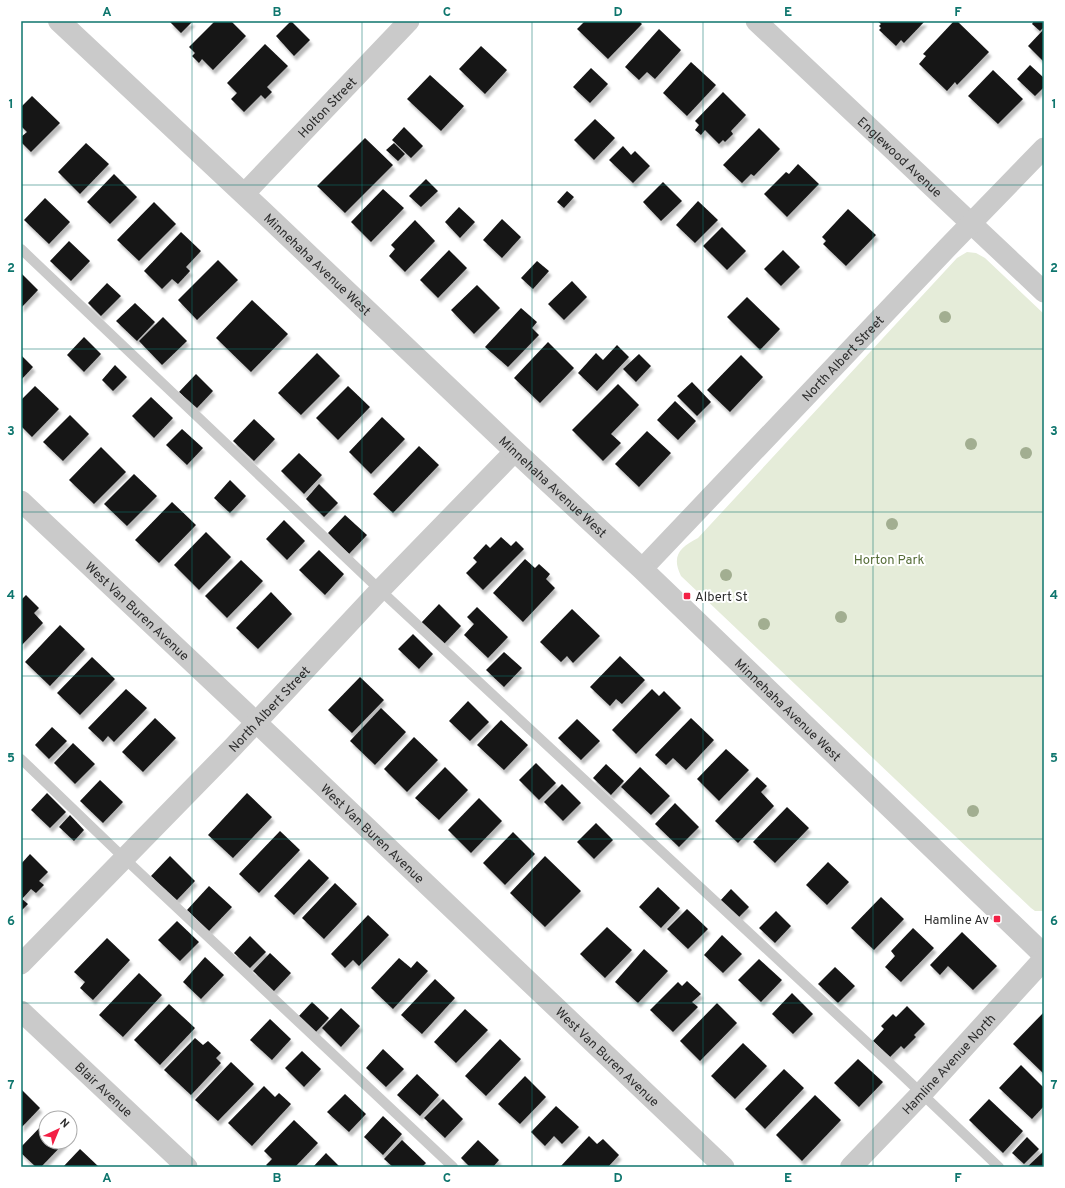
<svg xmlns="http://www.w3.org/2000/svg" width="1065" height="1188" viewBox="0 0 1065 1188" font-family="Overpass,sans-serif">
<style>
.green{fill:#e5ecd9}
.building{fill:#141414;filter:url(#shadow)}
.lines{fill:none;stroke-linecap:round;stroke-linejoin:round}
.service{stroke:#cacaca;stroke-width:10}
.minor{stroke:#cacaca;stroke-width:21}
.tertiary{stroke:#cacaca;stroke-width:22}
.tree{fill:#a2ae91}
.grid{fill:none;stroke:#0f766e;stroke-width:1;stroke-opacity:0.55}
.poi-dot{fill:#f32045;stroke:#fff;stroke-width:1.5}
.labels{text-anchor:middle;stroke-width:4;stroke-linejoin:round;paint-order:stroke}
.street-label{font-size:13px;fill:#2d2d2d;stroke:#fff}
.park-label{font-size:13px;fill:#556c37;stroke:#fff}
.poi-label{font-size:13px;fill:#2d2d2d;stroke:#fff;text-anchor:start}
.neatline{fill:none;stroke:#0f766e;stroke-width:1.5}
.grid-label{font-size:13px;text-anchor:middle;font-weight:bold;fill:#0f766e}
</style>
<defs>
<filter id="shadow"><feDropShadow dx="2.5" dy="4.5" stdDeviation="1" flood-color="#0004"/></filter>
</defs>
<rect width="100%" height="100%" fill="#fff"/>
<!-- green -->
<path class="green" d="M967,252L976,253L985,258L1044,314L1043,911H1035L1031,908L681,576C671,556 680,547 698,538L957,258Z"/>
<!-- building -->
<path class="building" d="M172,21H193L181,33L170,22Z
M215,21H231L246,36L213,70L202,59L199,63L192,56L195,53L189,47Z
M291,21L310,40L294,56L276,36Z
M585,21H639L642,24L608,59L577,29Z
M877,21H925L904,43L901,40L896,46L879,30L881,28L879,26L881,24Z
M954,21H957L989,52L957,85L955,82L947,91L919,64L926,56L923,54Z
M1034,21H1041L1044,24V27L1040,31L1032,24Z
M659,29L681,50L655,79L647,72L639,80L625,67Z
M1044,29V62L1028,46Z
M265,44L288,66L267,87L272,92L265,99L261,95L244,112L231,99L237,93L227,83Z
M481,46L507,70L485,94L459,69Z
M691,62L716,85L687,116L663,93Z
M1030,65L1044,78V87L1035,96L1017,79Z
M591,68L608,84L590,103L573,87Z
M993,70L1023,99L998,124L968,96Z
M430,75L464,106L441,131L407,99Z
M723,92L746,115L731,131L733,134L725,142L723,140L719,144L705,130L701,135L695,130L699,125L695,121Z
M32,96L60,123L31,152L21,142V137L27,132L21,126V107Z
M595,119L615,138L594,160L574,140Z
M404,127L423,146L411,158L392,140Z
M759,128L780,149L754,176L751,174L742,183L723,165Z
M365,138L393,165L345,213L317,186Z
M86,143L109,164L80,194L58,172Z
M394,143L405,154L398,161L386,150Z
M623,146L631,155L635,151L650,166L633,183L609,160Z
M798,164L819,184L787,217L764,194L786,172L789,174Z
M114,174L137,197L110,224L87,202Z
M426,179L438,191L421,207L409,196Z
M663,182L682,201L661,221L643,202Z
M383,189L404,208L371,242L351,222Z
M567,191L574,197L564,208L557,202Z
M45,198L70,222L49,244L24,220Z
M698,201L718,220L695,243L676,225Z
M154,202L176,224L139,261L117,240Z
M459,207L475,222L460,238L445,222Z
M848,209L876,235L846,266L823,244L826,241L822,237Z
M502,219L521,237L502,258L483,240Z
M415,220L435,241L405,272L389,256L395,249L391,245Z
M722,227L746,251L727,270L703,246Z
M181,232L201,251L186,267L190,271L178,284L172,279L162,289L144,271Z
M69,241L90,261L71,281L50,261Z
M449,250L467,268L438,298L420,280Z
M783,250L800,267L781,286L764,269Z
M218,260L238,280L197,320L178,300Z
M537,261L549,271L533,289L521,278Z
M21,273L38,290L21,308Z
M572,281L587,297L564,320L548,304Z
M107,283L121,296L101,316L88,303Z
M477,285L500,308L474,334L451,310Z
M747,297L780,329L760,350L727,317Z
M252,300L288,334L251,372L216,338Z
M135,303L155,322L137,341L116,321Z
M521,308L537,322L532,328L539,335L508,367L485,347Z
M163,317L187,341L162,365L139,341Z
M84,337L101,354L84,372L67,355Z
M548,342L574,368L540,403L514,378Z
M617,345L629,357L597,391L578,373L596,353L603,360Z
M317,353L340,376L301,415L278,393Z
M639,354L651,366L636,382L623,369Z
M21,355L33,367L21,380Z
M741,355L763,377L730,412L707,390Z
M115,365L127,377L113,391L102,380Z
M196,374L213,391L197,408L179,392Z
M692,382L711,402L697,416L677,396Z
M618,384L639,405L611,434L621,443L603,461L572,430Z
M35,386L59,409L32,437L21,426V400Z
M348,386L370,407L338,440L316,418Z
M151,397L173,418L154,438L132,416Z
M675,401L696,421L678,440L657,420Z
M70,415L89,434L63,461L43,442Z
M382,417L405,439L371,474L349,452Z
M254,419L275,439L254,461L233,441Z
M182,429L203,448L187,465L166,445Z
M647,431L671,453L639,487L615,464Z
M419,446L439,465L393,513L373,494Z
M101,447L126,472L94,504L69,480Z
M299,453L322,475L304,494L281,471Z
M134,474L157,496L127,526L104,504Z
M230,480L246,496L230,513L214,498Z
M319,484L338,503L324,517L306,499Z
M172,502L196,525L159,563L135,540Z
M345,515L367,535L349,554L328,533Z
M284,520L305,541L287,560L266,539Z
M206,532L231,557L199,590L174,565Z
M501,537L511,546L516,541L524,549L483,590L466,573L477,562L473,558L486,544L490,548Z
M319,550L344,574L325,595L299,570Z
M525,559L535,568L539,564L550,574L546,579L555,588L523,622L493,593Z
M241,560L263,581L227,618L205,596Z
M271,592L292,614L258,649L236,628Z
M26,595L39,608L34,613L43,623L21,646V600Z
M439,604L461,626L444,644L421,623Z
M477,607L508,637L488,658L464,635L474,624L467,617Z
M572,609L600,636L573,663L567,656L561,662L540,642Z
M60,625L85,649L50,686L25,662Z
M413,634L433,654L419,669L398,649Z
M504,652L522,668L504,687L486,670Z
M620,656L645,680L622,704L616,699L610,706L590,687Z
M92,657L115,679L80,715L57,693Z
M360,677L384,700L352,733L328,710Z
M126,689L147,708L114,742L108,736L103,742L88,728Z
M652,689L659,696L664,691L681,708L636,754L612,730Z
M468,701L489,722L470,741L449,721Z
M381,708L406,732L375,765L350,741Z
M155,718L176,738L143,772L122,752Z
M691,718L714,740L686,770L673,758L666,765L655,755Z
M577,719L600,741L581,760L558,738Z
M501,720L528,745L504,770L477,745Z
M52,727L67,741L49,759L35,745Z
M414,737L438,760L407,792L384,769Z
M73,743L95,764L75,784L54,763Z
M726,749L749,770L719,801L697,779Z
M536,763L556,783L539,800L519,780Z
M606,764L624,781L611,795L593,778Z
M445,767L468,790L439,820L415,798Z
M640,767L670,796L651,815L621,787Z
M757,777L767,786L761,792L774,806L738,843L715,821Z
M100,780L123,802L103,823L80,801Z
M562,784L581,803L563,821L544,802Z
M47,793L66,812L50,828L31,810Z
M247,793L272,817L233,858L208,835Z
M479,798L502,821L471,853L448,830Z
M675,803L699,827L679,847L655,824Z
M787,807L809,828L775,863L753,842Z
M70,815L84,830L74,841L59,827Z
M596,823L613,840L594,859L577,842Z
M280,831L300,850L259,893L239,874Z
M513,832L535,854L505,885L483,863Z
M30,854L48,872L39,881L44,885L36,893L31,889L22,899L28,904L21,911V864Z
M170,856L195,881L177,900L151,876Z
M545,856L581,891L545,927L510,893Z
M309,859L329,878L294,915L274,896Z
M828,862L849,882L827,905L806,885Z
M335,883L357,904L324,939L302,918Z
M209,886L232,907L209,931L187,910Z
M658,887L680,908L661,928L639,907Z
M731,889L749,907L738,918L720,901Z
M881,897L904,919L874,950L851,928Z
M687,909L708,929L688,949L667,929Z
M776,911L791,926L775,943L759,928Z
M368,915L389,935L359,966L353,960L345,968L331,954Z
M177,921L199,942L180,961L158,940Z
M607,927L632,950L605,978L580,954Z
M913,928L934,948L901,982L885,967L895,956L891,951Z
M962,932L997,966L973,990L948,966L940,975L930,965Z
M722,935L742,954L723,973L704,955Z
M250,936L266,952L250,968L234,953Z
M107,938L130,960L93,1000L80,988L85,982L74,972Z
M644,949L668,971L638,1003L615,982Z
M270,953L291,973L274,991L253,971Z
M205,957L224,975L201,999L183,982Z
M399,958L411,968L417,961L428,971L393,1009L371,988Z
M759,959L782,980L761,1002L738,980Z
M835,967L855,986L838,1003L818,984Z
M139,973L162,995L123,1037L99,1015Z
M435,979L455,998L422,1034L401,1015Z
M687,981L701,994L692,1002L698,1007L673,1032L650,1010L678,982L682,986Z
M792,993L813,1014L793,1034L772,1014Z
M312,1002L329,1018L315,1033L298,1017Z
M717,1003L737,1023L700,1061L680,1041Z
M169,1004L195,1028L160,1065L134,1040Z
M907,1006L925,1024L914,1035L916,1037L904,1049L901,1046L890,1057L873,1041L884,1029L881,1026L893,1014L896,1017Z
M341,1008L360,1026L341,1047L322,1028Z
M465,1009L488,1030L456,1063L434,1042Z
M1044,1012V1074L1013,1044Z
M270,1019L291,1039L272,1060L250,1040Z
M195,1038L203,1045L208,1041L221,1053L216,1058L221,1063L191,1095L164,1070Z
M500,1039L521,1059L486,1096L465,1076Z
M743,1043L767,1066L735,1099L711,1076Z
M383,1049L404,1069L386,1087L366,1068Z
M302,1051L321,1069L304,1087L285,1068Z
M858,1059L883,1082L859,1107L834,1083Z
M231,1062L254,1084L218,1121L195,1100Z
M1021,1065L1044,1088V1106L1032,1119L999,1088Z
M784,1069L804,1088L765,1129L745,1109Z
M417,1074L439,1095L420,1116L397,1095Z
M525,1076L546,1097L520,1124L498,1104Z
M264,1086L275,1097L279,1093L291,1104L252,1146L228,1123Z
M21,1089L40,1108L21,1128Z
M345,1094L366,1114L349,1132L327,1112Z
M815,1095L841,1120L802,1161L776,1135Z
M443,1099L463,1119L445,1138L424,1118Z
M989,1099L1023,1131L1003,1153L969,1120Z
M556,1106L579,1127L562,1144L554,1136L545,1146L531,1132Z
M383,1116L402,1134L383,1155L364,1137Z
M294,1120L318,1143L295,1167H268L266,1165L272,1159L264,1151Z
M46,1121V1142H65L41,1167H36L21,1153V1147Z
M589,1136L597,1144L603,1139L619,1155L608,1167H560Z
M1027,1137L1039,1149L1024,1164L1012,1153Z
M402,1140L426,1163L422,1167H393L384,1159Z
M478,1140L499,1160L493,1167H470L461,1158Z
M80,1149L99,1167H63Z
M1044,1151V1167H1027Z
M326,1153L340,1167H313Z"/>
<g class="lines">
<!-- service -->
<path class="service" d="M21,249L380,590L899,1072L999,1167
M21,759L124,858L453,1167"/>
<!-- minor -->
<g class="minor">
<path id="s1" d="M756,21L1044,292"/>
<path id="s2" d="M244,194L409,21"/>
<path id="s3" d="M21,501L278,743L724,1167"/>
<path id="s4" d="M642,569L947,248L1044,148"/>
<path id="s5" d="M21,964L233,747L380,590L515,451"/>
<path id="s6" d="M21,1011L187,1167"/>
</g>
<!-- tertiary -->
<g class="tertiary">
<path id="s7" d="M59,21L263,212L515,451L642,569L1044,955"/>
<path id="s8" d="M851,1167L922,1093L1044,959"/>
</g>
</g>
<!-- trees -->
<g class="tree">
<circle cx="945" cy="317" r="6"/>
<circle cx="971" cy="444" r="6"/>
<circle cx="1026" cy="453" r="6"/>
<circle cx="892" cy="524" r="6"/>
<circle cx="726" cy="575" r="6"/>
<circle cx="841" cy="617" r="6"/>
<circle cx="764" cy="624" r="6"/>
<circle cx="973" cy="811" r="6"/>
</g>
<!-- grid -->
<path class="grid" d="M192,21V1167M362,21V1167M532,21V1167M703,21V1167M873,21V1167M21,185H1044M21,349H1044M21,512H1044M21,676H1044M21,839H1044M21,1003H1044"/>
<!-- markers -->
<g class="poi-dot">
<rect x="683" y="592" width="8" height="8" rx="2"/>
<rect x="993" y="915" width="8" height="8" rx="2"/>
</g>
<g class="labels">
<!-- street labels -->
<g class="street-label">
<text dy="5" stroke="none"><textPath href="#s2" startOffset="120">Holton Street</textPath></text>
<text dy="5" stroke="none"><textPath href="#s1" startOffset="198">Englewood Avenue</textPath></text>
<text dy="5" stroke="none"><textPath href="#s7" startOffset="355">Minnehaha Avenue West</textPath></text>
<text dy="5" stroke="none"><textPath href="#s4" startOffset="291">North Albert Street</textPath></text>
<text dy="5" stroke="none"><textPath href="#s7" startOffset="679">Minnehaha Avenue West</textPath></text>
<text dy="5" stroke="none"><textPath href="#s3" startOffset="160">West Van Buren Avenue</textPath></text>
<text dy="5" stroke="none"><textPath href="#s5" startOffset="356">North Albert Street</textPath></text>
<text dy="5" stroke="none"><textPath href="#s7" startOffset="1003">Minnehaha Avenue West</textPath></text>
<text dy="5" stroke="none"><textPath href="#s3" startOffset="484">West Van Buren Avenue</textPath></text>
<text dy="5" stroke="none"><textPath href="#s3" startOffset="808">West Van Buren Avenue</textPath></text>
<text dy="5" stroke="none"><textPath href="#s8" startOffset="142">Hamline Avenue North</textPath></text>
<text dy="5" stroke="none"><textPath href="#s6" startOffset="114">Blair Avenue</textPath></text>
</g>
<!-- park labels -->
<g class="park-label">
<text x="889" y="564">Horton Park</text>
</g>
<!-- poi labels -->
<g class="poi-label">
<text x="695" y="601">Albert St</text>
<text x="989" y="924" text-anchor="end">Hamline Av</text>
</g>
</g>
<!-- border -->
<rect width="1065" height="1188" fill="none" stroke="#ffffff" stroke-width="44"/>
<!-- north arrow -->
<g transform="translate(58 1130) rotate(44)"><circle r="19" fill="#ffffff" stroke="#ababab"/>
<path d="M0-3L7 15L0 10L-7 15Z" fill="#f32045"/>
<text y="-6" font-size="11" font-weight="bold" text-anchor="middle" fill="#2d2d2d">N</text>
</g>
<rect x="22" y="22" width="1021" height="1144" class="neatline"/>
<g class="grid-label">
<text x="107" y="16">A</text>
<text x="277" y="16">B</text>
<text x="447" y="16">C</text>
<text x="618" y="16">D</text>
<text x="788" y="16">E</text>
<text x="958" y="16">F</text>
<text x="11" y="108">1</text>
<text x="1054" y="108">1</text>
<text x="11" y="272">2</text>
<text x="1054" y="272">2</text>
<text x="11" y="435">3</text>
<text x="1054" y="435">3</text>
<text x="11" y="599">4</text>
<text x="1054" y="599">4</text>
<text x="11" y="762">5</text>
<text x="1054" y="762">5</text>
<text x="11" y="925">6</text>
<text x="1054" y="925">6</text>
<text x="11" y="1089">7</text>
<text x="1054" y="1089">7</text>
<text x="107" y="1182">A</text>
<text x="277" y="1182">B</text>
<text x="447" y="1182">C</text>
<text x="618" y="1182">D</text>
<text x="788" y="1182">E</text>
<text x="958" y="1182">F</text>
</g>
</svg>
